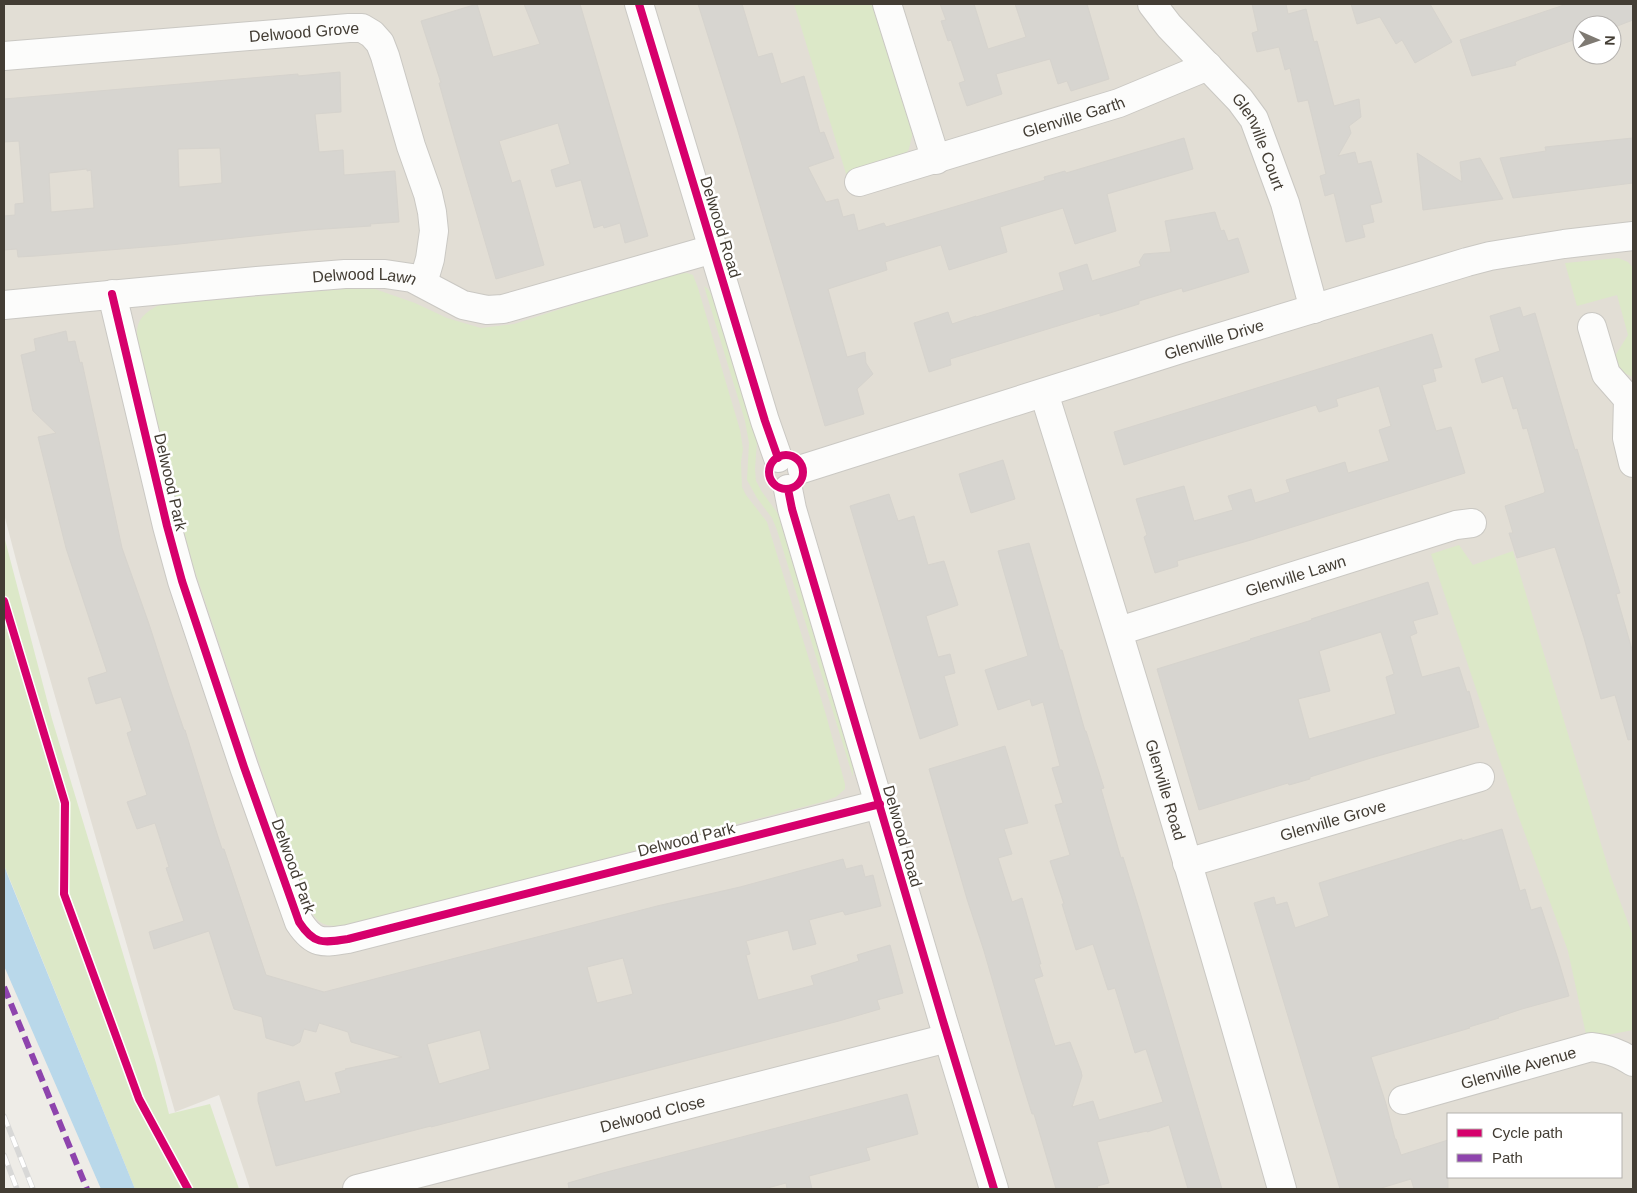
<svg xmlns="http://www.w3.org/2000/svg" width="1637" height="1193" viewBox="0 0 1637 1193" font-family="Arial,sans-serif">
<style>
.residential{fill:#e2ded5;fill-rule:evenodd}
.green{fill:#dce8c8}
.water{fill:#b9d8ea}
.building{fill:#d7d5d0;stroke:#d6d3cd;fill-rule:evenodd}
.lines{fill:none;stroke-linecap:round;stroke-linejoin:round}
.minor-casing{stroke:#cac8c3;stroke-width:30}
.minor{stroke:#fcfcfb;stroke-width:28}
.rail-casing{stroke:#d8d8d7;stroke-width:5.5}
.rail{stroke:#fff;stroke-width:4;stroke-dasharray:11;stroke-linecap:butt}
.quiet{stroke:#8e44ad;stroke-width:6;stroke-dasharray:12 6;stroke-linecap:butt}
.cycleway-casing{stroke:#fff;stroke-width:11}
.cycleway{stroke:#d6006c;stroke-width:8}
.labels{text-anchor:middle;stroke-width:5;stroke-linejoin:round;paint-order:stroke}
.street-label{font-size:16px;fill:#433d34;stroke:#fff}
</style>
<rect width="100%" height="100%" fill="#eeece7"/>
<!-- residential -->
<path class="residential" d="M4,4H1633V1189H250L219,1095L175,1112L20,575L4,514ZM1582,25H1612V55H1582ZM1448,1114H1621V1177H1448Z"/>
<!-- green -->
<path class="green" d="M794,4H876L913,132L909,149L904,156L847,177Z
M1618,258L1628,262L1633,268V377L1626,374L1621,370L1617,373L1613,359L1628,335L1617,295L1577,306L1565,263Z
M687,273L693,275L698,288L740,430L743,449L741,462L742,487L746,495L767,522L826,715L845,784V789L836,797L822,802L346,926C320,927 317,923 305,900L193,565L165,462L138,342C134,322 142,314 159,305L344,289L372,288L415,303L447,318L481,328L514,324L669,274Z
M704,286L708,289L713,297L757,442L755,469L756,481L762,492L779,515L851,756L853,766V777L777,530L772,518L757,498L747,480L749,443L745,421Z
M4,536L52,719L156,1063L169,1114L210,1104L239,1189H135L4,865Z
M1459,545L1473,565L1513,551L1611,877L1633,936V1030L1587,1039L1568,951L1518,815L1431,554Z"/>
<!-- water -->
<path class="water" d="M4,865L8,876L135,1189H101L4,966Z"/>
<!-- building -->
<path class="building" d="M477,4L493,57L540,44L524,4H580L648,236L625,243L620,223L604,228L603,225L594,228L581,180L556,187L551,170L570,164L558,123L499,141L512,183L520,180L544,265L496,279L456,143L439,83H441L421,21Z
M698,4H742L758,57L772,53L781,84L804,76L820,133L824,132L834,158L808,167L826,202L838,199L843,217L854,214L858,231L884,223L886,227L1045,180L1044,177L1065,171L1066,173L1184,138L1193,169L1107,194L1116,231L1075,244L1063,208L1000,227L1007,252L949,270L941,245L885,262L887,270L828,289L847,357L865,352L866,363L873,374L857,389L864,414L825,426L737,128Z
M940,4H974L988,49L1026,37L1015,4H1087L1109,79L1071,91L1067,81L1058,84L1050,59L996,74L1002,94L967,106L959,83L965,81L951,40L948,41L941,21L946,20Z
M1252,4H1286L1288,14L1306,9L1314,42L1317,41L1334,106L1359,99L1361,117L1349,126L1351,133L1338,156L1355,152L1358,164L1371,161L1382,202L1370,205L1374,222L1362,225L1365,237L1346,242L1334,193L1325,196L1320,176L1326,174L1308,100L1298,102L1290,68L1285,70L1279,47L1257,52L1252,33L1258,31Z
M1351,4H1430L1452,42L1415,63L1402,40L1396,44L1380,17L1357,24Z
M1567,4H1633V20L1612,28V25H1582V37L1523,58L1515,62L1516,65L1472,76L1460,40Z
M340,72L341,112L315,114L319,152L343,150L344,175L395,171L399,222L370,224L371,226L309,230L170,245L36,256L18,257L17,249L4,250V216L15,215V204L24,203L19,141L4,142V99L298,74V76ZM220,148L222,183L179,187L178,149ZM87,169V171L91,170L94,208L51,212L49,173Z
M1633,138V183L1513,198L1500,158L1546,151L1545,147Z
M1417,153L1462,182L1460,162L1480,158L1503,199L1423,210Z
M1215,212L1221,231L1224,230L1228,241L1238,238L1249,272L1183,292L1182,288L1139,301V304L1100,316V313L950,359L951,365L929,372L914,323L948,312L952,324L976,316V317L1064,290L1059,273L1087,264L1092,281L1141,266L1139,262L1144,254L1171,252L1165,221Z
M1520,307L1523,317L1535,313L1575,450L1577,449L1620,593L1616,594L1633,653V739L1628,740L1615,695L1601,699L1584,638L1555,547L1517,558L1509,533H1513L1505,506L1544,493L1545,491L1527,428L1523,429L1517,408L1513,409L1503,376L1482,383L1475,359L1500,351L1490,316Z
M66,331L68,342L75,341L80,363L82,362L122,548L149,624L169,686L184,730H185L214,824L222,849H224L266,975L324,992L657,906L740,887L843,859L846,869L862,865L865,877L873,875L881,906L845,915L843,911L809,920L816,944L793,950L788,930L746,941L750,954L746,955L758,1000L814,985L811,976L859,961L857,955L890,945L903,993L877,1000L880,1009L839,1021L431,1127V1126L276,1166L258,1101V1093L299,1081L305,1102L341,1093L335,1073L346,1070L345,1069L402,1057L351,1042L348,1032L319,1023L316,1032L304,1029L300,1042L293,1046L266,1038L262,1017L234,1009L209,931L154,949L149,932L184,921L166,868L169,867L155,823L137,829L127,802L147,795L127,733L132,731L121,697L96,704L88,678L107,672L66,548L38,437L56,433L33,411L21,355L36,351L34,339ZM623,958L633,994L597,1003L587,967ZM480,1030L490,1069L439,1084L427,1044Z
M1432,334L1442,367L1433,369L1436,381L1422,385L1436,431L1451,427L1465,473L1251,540L1177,561L1178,566L1155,573L1144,537L1147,535L1136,499L1184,486L1194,521L1233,510L1228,496L1251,489L1255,503L1290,492L1286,480L1345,462L1348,473L1389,461L1379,430L1391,426L1379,386L1336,399L1338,406L1319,412L1316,405L1124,465L1114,432Z
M1003,460L1015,499L971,513L959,474Z
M889,494L898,521L914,516L928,565L944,561L958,605L926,616L938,657L950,654L955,673L944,676L958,725L920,739L850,506Z
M1029,543L1060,650H1062L1085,731H1086L1104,788L1101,789L1121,858L1123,857L1140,912L1222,1189H1188L1169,1125L1147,1132V1131L1097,1142L1109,1183L1097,1186L1098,1189H1056L1034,1114H1032L1018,1069L984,951L967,899L929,769L1005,746L1028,823L1004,829L1012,854L998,858L1012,902L1022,898L1041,964H1039L1043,976L1034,979L1055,1046L1070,1042L1081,1071L1082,1076L1072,1107L1093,1101L1099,1120L1163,1102L1146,1049L1135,1053L1115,988L1108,990L1093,944L1076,950L1062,904H1064L1050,861L1070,855L1055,805L1063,803L1052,768L1060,766L1043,702L1032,706L1030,699L998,710L985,670L1028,656L998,551Z
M1428,582L1438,614L1413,621L1417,633L1410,636L1422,677L1459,667L1467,692L1469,691L1479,727L1371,758L1310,777V779L1289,785L1288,783L1199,810L1157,669L1251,640L1250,639L1312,620L1311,619ZM1381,632L1394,674L1386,677L1396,714L1309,739L1298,699L1330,691L1319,651Z
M1502,829L1520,891L1525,889L1531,910L1541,907L1558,959L1569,996L1522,1009L1498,1017L1499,1018L1469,1027L1470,1028L1371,1057L1386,1104L1395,1139H1396L1401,1155L1448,1140V1189H1414L1411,1179L1378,1189H1340L1254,903L1274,897L1276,905L1287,902L1295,928L1329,916L1319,883L1462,839V841Z
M907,1094L918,1134L866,1148L870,1160L809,1176L812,1189H787L786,1183L764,1189H569L568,1183L603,1173Z"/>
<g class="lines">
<defs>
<g id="minor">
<path d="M639,4L765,421L778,458"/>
<path d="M887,4L936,160"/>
<path id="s1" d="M1152,4L1169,26L1240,100L1254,119L1285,203L1314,309"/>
<path id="s2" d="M4,56L349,28H362L372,34L380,43L385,56L411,146L428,194L432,212L434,231L430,259L423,283"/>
<path id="s3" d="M859,182L1119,103L1208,66"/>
<path d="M112,294L167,526L182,581L244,767L299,922C314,945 323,943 348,939L880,804"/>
<path id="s4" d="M4,305L257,281L345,274H385L412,278L463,305L487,310L503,309L713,249"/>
<path d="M1592,327L1606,374L1628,399L1627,438L1633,463"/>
<path id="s5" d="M1044,393C1127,657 1207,923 1282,1189"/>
<path id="s6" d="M802,469L1181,349L1467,262L1490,256L1564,244L1633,236"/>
<path d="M788,489L792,509L943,1021L994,1189"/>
<path id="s7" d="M1119,631L1456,525L1472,523"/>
<path id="s8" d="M1187,863L1480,777"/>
<path id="s9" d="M1403,1100L1591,1047C1608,1049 1619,1053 1633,1062"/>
<path id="s10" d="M357,1189L948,1038"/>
</g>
</defs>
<!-- minor casing -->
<use href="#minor" class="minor-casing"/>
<!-- minor -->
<use href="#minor" class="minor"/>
<defs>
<path id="rail" d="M4,1116L33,1189
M4,1155L17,1189"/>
</defs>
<!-- rail casing -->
<use href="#rail" class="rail-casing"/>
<!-- rail -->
<use href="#rail" class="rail"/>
<!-- quiet -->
<path class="quiet" d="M4,987L87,1189"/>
<defs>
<path id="cycleway" d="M639,4L765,421L778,458
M112,294L167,526L182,581L244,767L299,922C314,945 323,943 348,939L880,804
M769 472a17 17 0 1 1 34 0a17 17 0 1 1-34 0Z
M788,489L792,509L943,1021L994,1189
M4,601L65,803L64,894L139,1099L188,1189"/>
</defs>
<!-- cycleway casing -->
<use href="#cycleway" class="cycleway-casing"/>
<!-- cycleway -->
<use href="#cycleway" class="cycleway"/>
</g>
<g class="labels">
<!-- street labels -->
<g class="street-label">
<text dy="6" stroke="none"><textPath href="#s2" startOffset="301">Delwood Grove</textPath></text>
<text dy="6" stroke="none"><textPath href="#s3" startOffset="224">Glenville Garth</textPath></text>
<text dy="6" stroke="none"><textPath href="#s1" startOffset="176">Glenville Court</textPath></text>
<text transform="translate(721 227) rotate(73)" y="6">Delwood Road</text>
<text dy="6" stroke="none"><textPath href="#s4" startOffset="362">Delwood Lawn</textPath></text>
<text dy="6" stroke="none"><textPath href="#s6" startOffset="432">Glenville Drive</textPath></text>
<text transform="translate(171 482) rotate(77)" y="6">Delwood Park</text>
<text dy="6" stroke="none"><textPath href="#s7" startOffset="185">Glenville Lawn</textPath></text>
<text dy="6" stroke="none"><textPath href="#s5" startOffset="415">Glenville Road</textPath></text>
<text dy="6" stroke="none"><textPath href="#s8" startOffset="152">Glenville Grove</textPath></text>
<text transform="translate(903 836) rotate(74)" y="6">Delwood Road</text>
<text transform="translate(686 839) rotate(-14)" y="6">Delwood Park</text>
<text transform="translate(294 866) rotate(70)" y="6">Delwood Park</text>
<text dy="6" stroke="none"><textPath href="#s9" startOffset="120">Glenville Avenue</textPath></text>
<text dy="6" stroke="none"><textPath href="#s10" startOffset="305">Delwood Close</textPath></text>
</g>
</g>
<!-- border -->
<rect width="1637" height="1193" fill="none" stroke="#433d34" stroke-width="10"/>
<!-- legend -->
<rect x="1447" y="1113" width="175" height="65" fill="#ffffff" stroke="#b4b1ae"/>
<rect x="1457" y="1129" width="25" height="8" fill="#d6006c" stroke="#b4b1ae"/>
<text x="1492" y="1138" font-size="15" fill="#433d34">Cycle path</text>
<rect x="1457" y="1154" width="25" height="8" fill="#8e44ad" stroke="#b4b1ae"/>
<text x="1492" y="1163" font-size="15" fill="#433d34">Path</text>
<!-- north arrow -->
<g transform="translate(1597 40) rotate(92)"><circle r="24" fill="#ffffff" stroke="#b4b1ae"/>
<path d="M0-4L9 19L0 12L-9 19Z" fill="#7f7a73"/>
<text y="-8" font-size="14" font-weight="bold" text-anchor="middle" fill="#433d34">N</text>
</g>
</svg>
